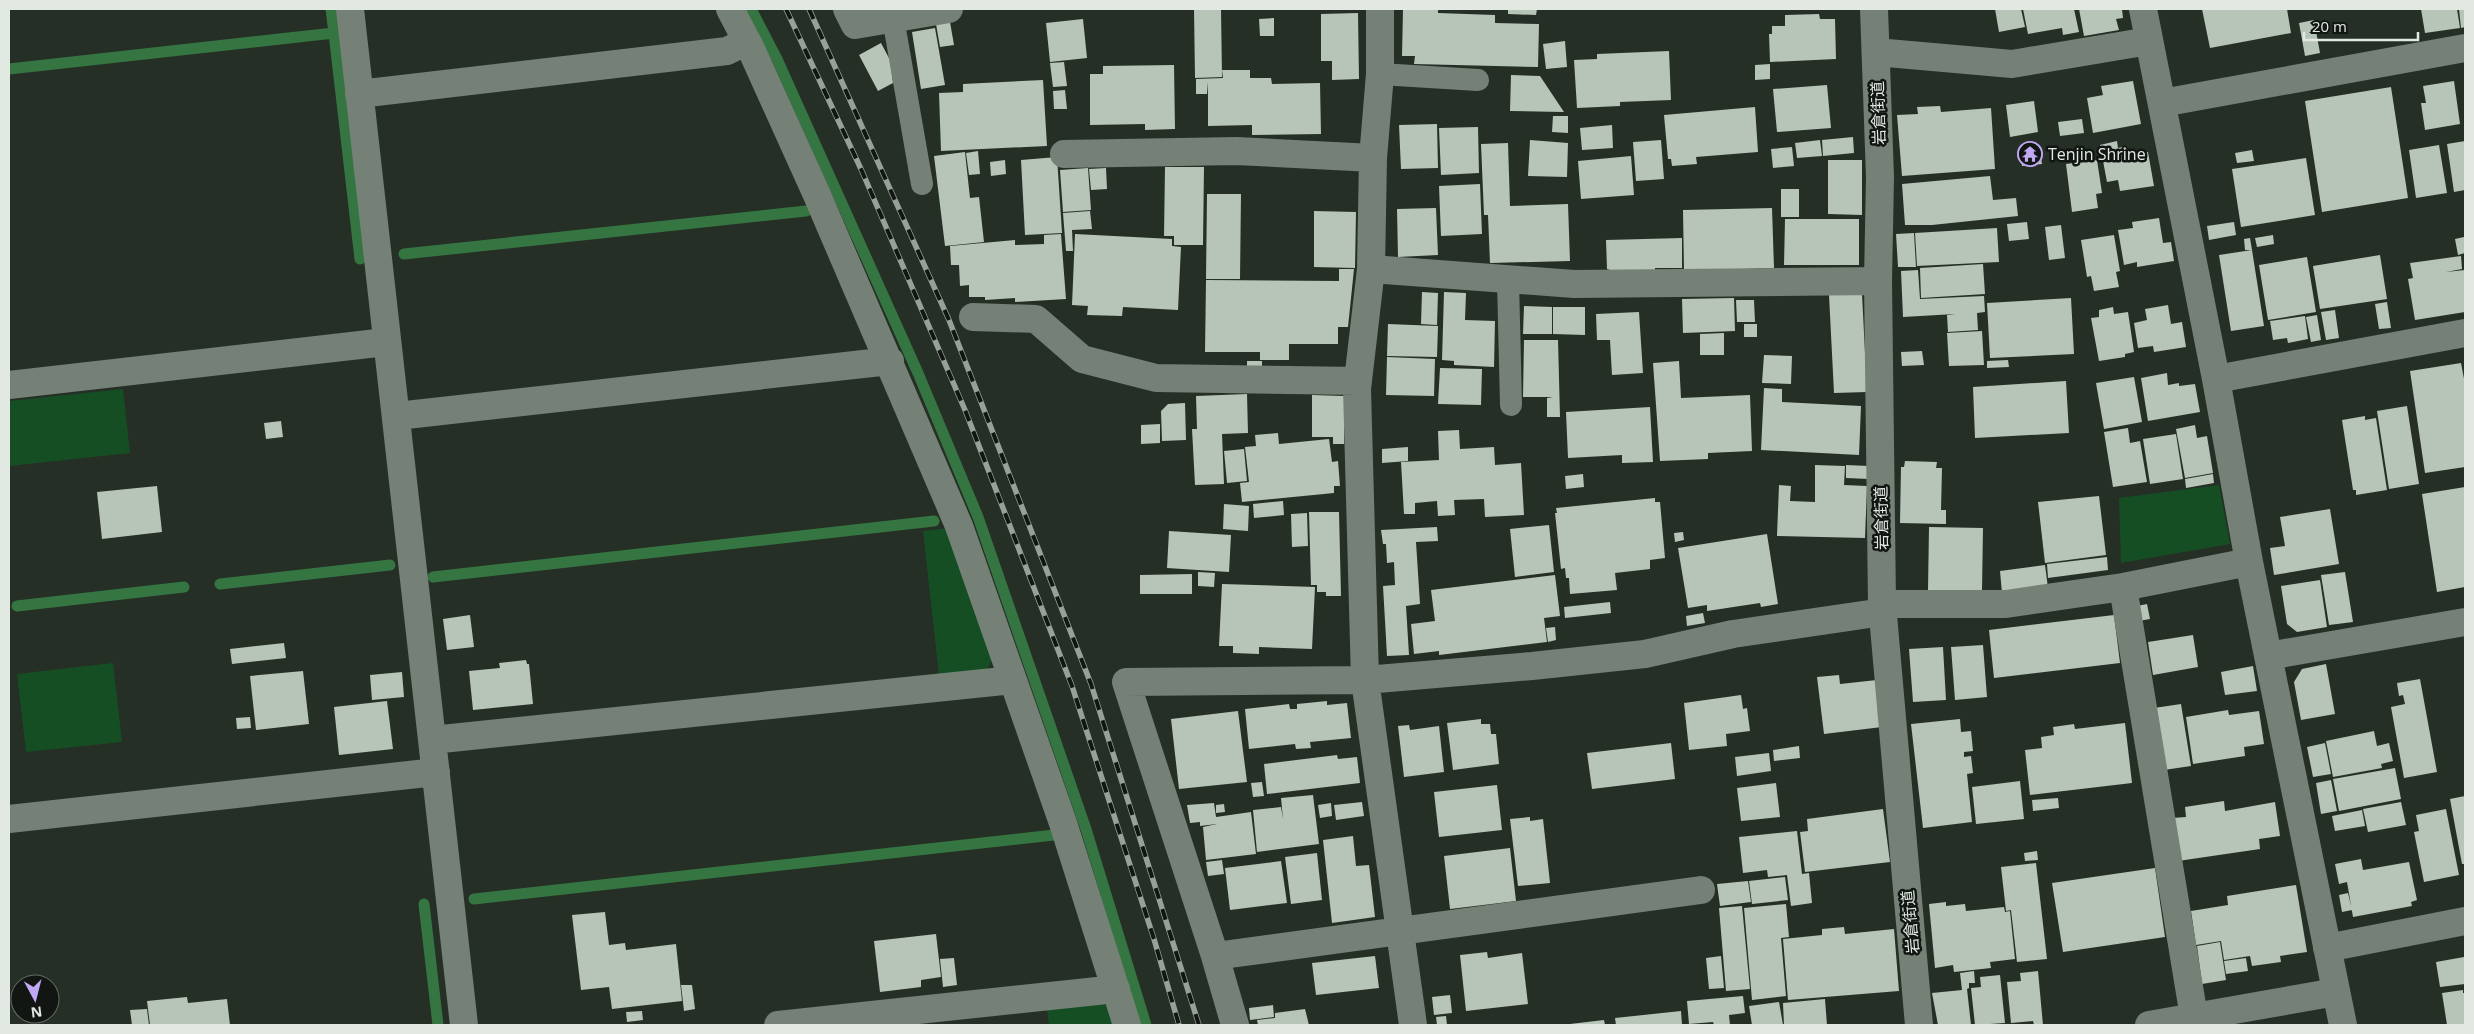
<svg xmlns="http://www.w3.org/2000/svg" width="2474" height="1034" viewBox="0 0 2474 1034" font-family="'Open Sans','Noto Sans JP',sans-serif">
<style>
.green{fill:#164e24}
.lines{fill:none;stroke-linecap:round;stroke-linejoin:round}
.stream{stroke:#357542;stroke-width:11}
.building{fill:#b7c4b8}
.lane{stroke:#758176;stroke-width:22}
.street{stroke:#758176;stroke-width:28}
.rail-casing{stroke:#98a098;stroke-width:5.5}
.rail{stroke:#111612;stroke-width:4;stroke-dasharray:11;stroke-linecap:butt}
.labels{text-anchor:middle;stroke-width:5;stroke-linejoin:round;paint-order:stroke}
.street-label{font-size:16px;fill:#e2e9e2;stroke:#111612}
.poi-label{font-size:16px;fill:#e2e9e2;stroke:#111612;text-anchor:start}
</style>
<rect width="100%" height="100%" fill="#252f26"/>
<!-- green -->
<path class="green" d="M123,389L130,453L9,466V401Z
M2219,485L2230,544L2121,563L2119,498Z
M948,528L995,653L987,670L939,675L923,531Z
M113,663L122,742L26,752L17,674Z
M1105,1004L1116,1013L1120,1025H1049L1047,1010Z"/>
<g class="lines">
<!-- stream -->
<path class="stream" d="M751,9L777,59L918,373L978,517L1086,829L1146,1025
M334,33L360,259
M9,69L334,33L331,9
M404,254L806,211
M433,577L934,521
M220,584L390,565
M17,606L184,587
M474,899L1054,835
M424,904L438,1025"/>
</g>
<!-- building -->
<path class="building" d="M1194,9H1221L1222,77L1195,78Z
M1403,9H1438V13L1495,15V23L1539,24L1538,67L1414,64L1415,56H1402Z
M1508,9H1537L1536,15L1508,14Z
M1995,9H2021L2025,27L1999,32Z
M2023,9H2074L2079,32L2063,35L2062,28L2028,34Z
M2079,9H2122L2123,18L2116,19L2119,30L2084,36Z
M2202,9H2287L2291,33L2210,48Z
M2421,9H2457L2460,28L2425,33Z
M2459,9H2465V27L2461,28Z
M1358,13L1359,79L1332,80V61H1321V14Z
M1819,14L1820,19H1835L1836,59L1770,62L1769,34H1772V26H1785V15Z
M1274,18V36H1260L1259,19Z
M1083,19L1087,58L1050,62L1046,23Z
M2314,20L2320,53L2305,56L2299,23Z
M950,22L954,45L940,47L936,24Z
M935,28L945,85L921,89L912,32Z
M1565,41L1567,67L1546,69L1543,44Z
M881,43L890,60L893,83L878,91L859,55Z
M1669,51L1671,100L1620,102V106L1577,108L1574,60L1597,59V54Z
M1064,62L1067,86L1053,87L1050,63Z
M1770,64V79L1755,80V65Z
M1174,65L1175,129L1145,130V124L1090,125V74H1103V66Z
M1222,70H1250V78H1271L1272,84L1320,83L1321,134L1252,135V125L1208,126V82L1207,94H1196V79L1223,78Z
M1511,75L1540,76L1564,112L1510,111Z
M1043,80L1047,146L941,151L939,93L963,92V84Z
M2133,81L2141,124L2093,133L2087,98L2103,95L2101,86Z
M2454,81L2460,124L2425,130L2421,103H2426L2423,86Z
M1827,85L1831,128L1777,132L1773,89Z
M2391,87L2408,198L2322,212L2305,101Z
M1065,90L1067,109H1054L1053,91Z
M2034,101L2038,132L2010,137L2006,105Z
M1940,106L1941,112L1991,108L1995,169L1902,176L1897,115L1918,114L1917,107Z
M1755,107L1758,152L1696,157L1697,164L1672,166L1671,159H1668L1664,115Z
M1553,116H1568V133L1552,132Z
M2082,119L2084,133L2060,136L2058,122Z
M1437,124L1438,168L1401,169L1399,125Z
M1612,125L1613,148L1582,150L1580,128Z
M1478,127L1479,173L1441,175L1439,128Z
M1853,137L1854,153L1823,156L1822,140Z
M1530,140L1568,143L1567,177L1528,176Z
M1661,140L1664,179L1636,181L1633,142Z
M1820,140L1822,156L1797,158L1795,143Z
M2117,141L2118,148L2127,146L2128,156L2148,152L2154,186L2120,191L2118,180L2107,182L2100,145Z
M2465,141V190L2454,192L2447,144Z
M1508,143L1510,206L1568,204L1570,261L1490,263L1488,215H1484L1481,144Z
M2039,145L2042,164L2022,166L2020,147Z
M2439,145L2447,193L2416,198L2409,150Z
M1792,147L1794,166L1773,168L1771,149Z
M2252,150L2254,161L2237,163L2235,153Z
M978,151L980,174L969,175L966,153Z
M965,152L970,198L979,197L984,242L945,246L934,156Z
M1631,156L1634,195L1581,199L1578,161Z
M1057,157L1062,233L1025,235L1021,160Z
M2306,158L2315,215L2241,227L2232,169Z
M1005,160L1006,174L991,176L990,162Z
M1828,160H1862V215L1828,214Z
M2097,160L2102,193L2096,194L2098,208L2072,212L2066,164Z
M1165,167H1204L1203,245H1174V236H1164Z
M1088,168L1091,210L1063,212L1060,170Z
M1106,168L1107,189L1091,190L1089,169Z
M1990,176L1993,200L2016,198L2018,216L1932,225H1905L1902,184Z
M1480,184L1482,234L1441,236L1439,186Z
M1781,189H1799V217H1781Z
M1207,194H1241L1240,279H1206Z
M1436,208L1438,255L1398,257L1397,209Z
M1772,208L1774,268L1684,271L1683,210Z
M1090,211L1092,229L1072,230L1073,251H1066L1063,213Z
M1314,211L1356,212L1355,268L1314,267Z
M2159,218L2163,243L2171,242L2174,261L2137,267V262L2124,265L2118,230L2133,228L2132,222Z
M1785,219H1859V265H1784Z
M2027,222L2029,239L2009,241L2007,224Z
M2234,222L2236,235L2209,240L2207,226Z
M2061,225L2065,258L2049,260L2045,227Z
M1997,228L1999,262L1917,266L1915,233Z
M1914,233L1916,267H1898L1896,234Z
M1061,234L1066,299L1015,302V298L985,300V297H969V285L960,286L959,265H951L950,246L1015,240V245L1044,244V235Z
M1075,234L1172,239V246L1181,247L1178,310L1123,307L1122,316L1087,315L1088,306L1072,305Z
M2114,235L2120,271L2116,272L2119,287L2094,291L2091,276L2087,277L2081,240Z
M2273,235L2274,244L2257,247L2255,238Z
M2464,237L2465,253L2458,255L2455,239Z
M1682,238V268H1655V273L1610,274V270L1607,269L1606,240Z
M2250,238L2252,250H2245L2244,239Z
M2252,250L2264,326L2231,331L2219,255Z
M2380,255L2387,299L2320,309L2313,266Z
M2461,256L2462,269L2446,272L2465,270V312L2415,320L2408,279L2413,278L2410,263Z
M2307,257L2316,312L2268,320L2259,265Z
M1983,264L1985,294L1921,298L1920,268Z
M1339,269H1354L1348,327H1338V344H1289V360H1260V352H1205L1206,280L1339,281Z
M1918,270L1920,299L1984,296L1985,312L1977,313L1978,330L1948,332L1947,315L1955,314L1903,317L1901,271Z
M1422,292L1438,293L1437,325L1421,324Z
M1444,292L1466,293L1465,320L1495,321L1494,367L1454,365V361L1442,360Z
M1862,294L1867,392L1834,393L1829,295Z
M1734,298L1735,331L1683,333L1682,299Z
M2071,298L2074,354L1990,358L1987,303Z
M1736,300H1754L1755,322H1737Z
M2387,302L2391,328L2379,329L2375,304Z
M2168,305L2171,324L2182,322L2186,347L2154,352L2153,346L2138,348L2134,323L2147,320L2145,309Z
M1524,306L1552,307V334H1523Z
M1553,307H1585V335L1553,334Z
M2113,307L2114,314L2128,312L2134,352L2125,354V357L2099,361L2091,318L2099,317V310Z
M2335,310L2339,338L2326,340L2321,312Z
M1639,312L1643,373L1612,375L1610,340H1597L1596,314Z
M2317,315L2321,340L2311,342L2306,317Z
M2305,316L2308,339L2288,343L2287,338L2273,340L2270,321Z
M1388,324L1438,326L1437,357L1387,356Z
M1744,324H1757V337H1744Z
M1982,331L1984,365L1949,366L1947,333Z
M1724,333V355H1700V334Z
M1524,340H1558L1560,417H1547V398L1553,397H1523Z
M1922,351L1924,365L1902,366L1901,352Z
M1764,355L1792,356L1791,384L1762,383Z
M1387,357L1435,359L1434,396L1386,395Z
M2008,360L2009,367L1987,368V361Z
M1247,361H1262V367H1247Z
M1679,361L1681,398L1750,395L1752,451L1708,453V459L1660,461L1653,363Z
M2461,363L2465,384V467L2425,473L2410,371Z
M1440,368L1482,369L1481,405L1438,404Z
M2167,373L2168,385L2179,383V386L2195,384L2200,412L2148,421L2141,378Z
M2134,377L2142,422L2104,429L2096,383Z
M2066,381L2069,433L1975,438L1973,387Z
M1764,388L1782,389V402L1861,406L1859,455L1761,450Z
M1247,394L1248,433L1222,434L1224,484L1195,485L1192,429H1197L1196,396Z
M1312,395L1344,396V444H1333V437H1312Z
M1185,403L1186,440L1162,441L1161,411L1168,404Z
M2407,406L2419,484L2389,489L2377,411Z
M1650,407L1653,462L1622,463V455L1568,458L1566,412Z
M2365,416V420L2376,418L2387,490L2356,495V490H2353L2342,420Z
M281,421L283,437L266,439L264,423Z
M1160,424V443L1141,444V425Z
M2195,425L2197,438L2207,436L2213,473L2185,478L2176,429Z
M2128,428L2130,443L2140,441L2147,482L2113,487L2104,432Z
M1459,430L1460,449L1494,447L1495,465L1521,463L1524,515L1485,517L1484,499L1454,500L1455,515L1438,516L1437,501L1415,503V514H1404L1401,462L1439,460L1438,431Z
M1278,433L1279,444L1329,439L1332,462L1338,461L1340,486H1334V493L1242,502L1240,483L1249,482L1245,447L1256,446L1255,435Z
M2176,434L2183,479L2150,484L2143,439Z
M1408,447V461L1382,463V449Z
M1244,449L1247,481L1227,483L1224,451Z
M1905,461L1937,462L1936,468H1942L1941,510H1946V524L1900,523L1901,467H1904Z
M1815,465L1845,466L1844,485L1867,486L1865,538L1777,536L1779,485L1791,486L1790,501L1815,502Z
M1846,465L1869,466V479L1846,478Z
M1583,474L1584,487L1566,489L1565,476Z
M2213,474L2214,483L2186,488L2185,479Z
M157,486L162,532L102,539L97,492Z
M2465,487V587L2437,592L2422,494Z
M2099,496L2106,555L2045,563L2038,502Z
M1655,498V502H1660L1665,558L1650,560V569L1615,573L1617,590L1570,594L1569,578H1566L1565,568L1561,569L1555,513H1557L1556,508Z
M1283,501L1284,515L1254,518L1253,504Z
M1224,504L1249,506L1248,531L1223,529Z
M2330,509L2339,564L2274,575L2270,548L2285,546L2280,517Z
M1309,512H1339L1341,596H1326V592H1317V585H1311Z
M1307,513L1308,546L1292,547L1291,514Z
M1549,525L1554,572L1515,577L1510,529Z
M1437,527L1438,541L1416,542L1420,604L1406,606L1409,655L1387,656L1383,586L1395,585L1394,562L1387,563L1386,544H1383L1381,530Z
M1929,527L1983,528L1982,591L1928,590Z
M1169,531L1231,535L1229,572L1167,568Z
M1683,532L1684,540L1675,542L1674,533Z
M1767,534L1778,604L1761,607L1760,603L1707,611V605L1688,608L1678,548Z
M2107,557L2108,570L2048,578L2047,564Z
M2045,565L2048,588L2002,593L2000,571Z
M1198,572L1215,573L1214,587L1198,586Z
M2345,572L2353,622L2329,625L2321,575Z
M1192,574V594H1140V575Z
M1555,575L1560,616L1544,618L1547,642L1439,655V651L1414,654L1411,624L1435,621L1431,590Z
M2320,580L2327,627L2297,632L2287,624L2281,586Z
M1222,584L1315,587L1312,649L1259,647V654L1233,653V646H1219Z
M1610,602L1611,613L1565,618L1564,607Z
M2147,604L2150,619L2139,621L2137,606Z
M1703,613L1705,623L1687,626L1686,616Z
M470,615L474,647L447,650L443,619Z
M2114,615L2120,663L1994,678L1989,630Z
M1555,627L1556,640L1548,642L1546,628Z
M2193,635L2198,667L2153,675L2148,642Z
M284,643L286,658L232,664L230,649Z
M1983,645L1987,697L1955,700L1951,647Z
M1943,647L1946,700L1913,702L1909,649Z
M526,660L527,664H529L533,704L473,710L469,671L500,668L499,663Z
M2326,664L2335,714L2301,720L2294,682L2302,669Z
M2253,666L2257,691L2225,695L2221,672Z
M303,671L309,724L256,730L250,676Z
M402,672L404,697L372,700L370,675Z
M1839,675L1840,684L1877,680L1882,727L1824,734L1817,677Z
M2420,679L2437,772L2404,778L2391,707L2405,704L2403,695L2399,696L2397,683Z
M1741,695L1743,709L1747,708L1750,731L1726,734L1727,746L1689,750L1684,703Z
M387,701L393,749L339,755L334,707Z
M1327,701V705L1347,703L1351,738L1310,742L1311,748L1296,749L1295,744L1249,749L1245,709L1289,704L1290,709H1297V704Z
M2181,704L2191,766L2164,770L2154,708Z
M2228,710L2229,715L2259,711L2264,744L2244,747L2245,756L2193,764L2186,717Z
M1238,711L1247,782L1179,789L1171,719Z
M250,717L251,728L237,729L236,718Z
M1481,719V724H1490L1491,734H1496L1499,764L1453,770L1447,723Z
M1960,719L1961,732L1971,731L1973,751L1964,752V757L1971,756L1973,773L1967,774L1972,822L1923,828L1911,724Z
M2125,723L2132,783L2030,795L2025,750L2042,748L2041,737L2054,735L2053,727L2074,724L2075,729Z
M1409,725L1410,730L1439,726L1444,772L1404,777L1398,726Z
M2374,731L2377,746L2389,743L2393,761L2381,764L2382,768L2333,777L2326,741Z
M1671,743L1675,779L1592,789L1587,753Z
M2325,743L2331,774L2313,777L2307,747Z
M1799,746L1800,758L1774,761L1773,750Z
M1769,753L1771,771L1737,776L1735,757Z
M1337,755L1338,759L1357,757L1360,783L1267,794L1264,764Z
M2395,768L2401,799L2339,811L2333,779Z
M2331,780L2337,811L2321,814L2316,783Z
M2020,781L2024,819L1976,824L1972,787Z
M1262,782L1264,796L1253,797L1251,783Z
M1776,783L1780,817L1741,821L1737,788Z
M1497,785L1502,830L1439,837L1434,792Z
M1313,795L1319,844L1257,852L1253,810L1281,807L1283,819L1281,798Z
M2465,796V864H2462L2450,799Z
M2058,798L2059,808L2033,811L2032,800Z
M2224,801L2225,811L2275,802L2280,836L2259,839L2260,849L2178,861L2172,818L2186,817L2185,807Z
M1362,802L1364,816L1336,820L1334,805Z
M2401,802L2406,825L2368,832L2363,809Z
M1214,803L1216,817L1251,812L1256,854L1206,860L1203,827L1217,824L1200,826V822L1190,823L1187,805Z
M1331,803L1332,816L1320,818L1318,805Z
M1224,804L1225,812L1216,813V805Z
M1883,809L1890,862L1805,872L1800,832L1808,831L1807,819Z
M2446,809L2459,875L2424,882L2414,832L2419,831L2416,815Z
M2362,810L2365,826L2335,831L2332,816Z
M1530,817V821L1543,819L1550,883L1518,886L1510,819Z
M1797,831L1802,874L1809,873L1812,903L1791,906L1787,875L1768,877L1767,870L1743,873L1739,837Z
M1353,836L1356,866L1369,865L1375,917L1332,923L1323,840Z
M1510,848L1516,901L1450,909L1444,856Z
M2037,851L2038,860L2025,861L2024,853Z
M1317,853L1322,900L1291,904L1285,857Z
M2361,859L2363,870L2409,862L2417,900L2411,902L2412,906L2353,917L2347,882L2339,884L2335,864Z
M1222,860L1224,874L1208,876L1206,862Z
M1281,861L1287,903L1230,910L1225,868Z
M2036,863L2047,959L2017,962L2011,910L2006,911L2001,867Z
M2155,868L2165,937L2063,952L2052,883Z
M1785,877L1788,900L1752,904L1749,881Z
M1748,881L1751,902L1720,906L1717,884Z
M2296,885L2307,952L2280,956L2281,962L2252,966L2250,956L2224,960L2221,941L2196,945L2191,911L2228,905L2227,896Z
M2348,893L2352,910L2342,912L2339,895Z
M1946,902V906L1965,904L1966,911L2004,907L2005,912L2010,911L2015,959L1990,962L1991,968L1954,972L1953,965L1935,968L1929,904Z
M1786,904L1789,937L1781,938L1786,996L1752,1000L1744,908Z
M1742,906L1750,989L1726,991L1719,908Z
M605,912L609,945L625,943L626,950L676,944L682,1001L612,1009L609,987L581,990L572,915Z
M1844,927L1845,934L1894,929L1899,991L1788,1000L1783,939L1822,935V929Z
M936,934L941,977L921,980V987L880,992L874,941Z
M2220,942L2226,980L2202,984L2197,946Z
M1487,952L1488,958L1522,953L1528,1004L1466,1011L1460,955Z
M1375,956L1379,988L1316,995L1312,963Z
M1721,956L1724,988L1709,989L1706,958Z
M2464,957L2465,984L2440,987L2436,962Z
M954,958L957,985L943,987L940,959Z
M2246,958L2248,971L2226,974L2224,961Z
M1974,971L1975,983H1969V988L1967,989L1971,1025H1938L1932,993L1962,990L1960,973Z
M2038,971L2043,1025H2034L2033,1021L2011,1023L2007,982L2021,981L2020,973Z
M2000,975L2005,1023L1975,1025L1971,988L1981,987L1980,977Z
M681,985H692L695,1009L684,1011Z
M2463,990V993H2465V1025H2447L2442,993Z
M1450,995L1452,1013L1434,1015L1432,997Z
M1743,996L1745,1013L1729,1015L1730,1025H1714L1713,1022L1689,1024L1687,1001Z
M187,997L188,1003L227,999L230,1025H150L147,1001Z
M1825,999L1827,1025H1784L1783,1003Z
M1779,1002L1783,1025H1752L1749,1006Z
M1273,1005L1274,1017L1250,1020L1249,1008Z
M147,1009L149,1025H132L130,1010Z
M1305,1009L1309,1025H1258L1257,1020L1275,1018V1021V1013Z
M642,1011L643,1020L627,1022L626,1012Z
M1681,1011L1682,1025H1616L1615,1018Z
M1446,1016L1447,1025H1437L1436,1017Z
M1604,1020L1605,1025H1570V1024Z"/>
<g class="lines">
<!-- lane -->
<path class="lane" d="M893,18L922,184
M1380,74L1478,80
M1508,280L1511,405"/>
<!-- street -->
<path class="street" d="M350,9L464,1025
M730,9L751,49L817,195L959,526L1063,823L1127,1025
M847,9L855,25L949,9
M1380,9V74L1373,158L1371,269L1357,389L1365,680L1413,1025
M1874,9L1880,177L1878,281L1882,604L1919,1025
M2143,9L2216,379L2249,562L2343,1025
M1876,52L2012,64L2149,41
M359,94L727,51L747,41
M2162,103L2465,48
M1064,154L1236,151L1373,158
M1371,269L1574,284L1878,281
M973,317L1036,319L1082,359L1156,378L1358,381
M2216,379L2465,333
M9,385L386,342
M397,416L890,361
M2123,587L2194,1017
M1882,604H2006L2123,587L2249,562
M2268,656L2465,622
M432,740L1013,680
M9,819L436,772
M2327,948L2465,921
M1215,956L1701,890
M778,1025L1116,989
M1235,1025L1215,956L1126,682L1365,680L1532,666L1645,654L1733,634L1883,612
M2149,1025L2336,992"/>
<defs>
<path id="rail" d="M786,9L861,169L965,410L1072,686L1154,939L1179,1025
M809,9L949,320L1091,684L1199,1025"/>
</defs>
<!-- rail casing -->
<use href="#rail" class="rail-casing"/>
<!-- rail -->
<use href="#rail" class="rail"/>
</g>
<!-- icons -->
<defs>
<symbol id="temple-ring" viewBox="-11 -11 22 22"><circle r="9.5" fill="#111612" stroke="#c0a8f4" stroke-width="1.5"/><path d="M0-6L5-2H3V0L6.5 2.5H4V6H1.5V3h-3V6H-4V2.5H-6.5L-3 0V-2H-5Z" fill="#c0a8f4"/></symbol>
</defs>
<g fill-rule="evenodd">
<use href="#temple-ring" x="2016" y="140" width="28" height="28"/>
</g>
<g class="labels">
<!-- street labels -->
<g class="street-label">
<text transform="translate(1878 113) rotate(-92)" y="6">岩倉街道</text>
<text transform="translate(1881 518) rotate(-91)" y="6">岩倉街道</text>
<text transform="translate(1910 922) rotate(-95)" y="6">岩倉街道</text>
</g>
<!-- poi labels -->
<g class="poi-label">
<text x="2048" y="160">Tenjin Shrine</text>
</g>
</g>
<!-- border -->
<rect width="2474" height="1034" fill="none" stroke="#e2e9e2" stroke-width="20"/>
<!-- north arrow -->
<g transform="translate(35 999) rotate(173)"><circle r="24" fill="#111612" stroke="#656a65"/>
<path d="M0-4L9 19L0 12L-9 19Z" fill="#c0a8f4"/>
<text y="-8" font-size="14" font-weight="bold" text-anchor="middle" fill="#e2e9e2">N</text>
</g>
<!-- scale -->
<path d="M2304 32v8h114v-8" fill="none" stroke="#e2e9e2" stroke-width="2.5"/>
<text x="2312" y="32" font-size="15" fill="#e2e9e2" stroke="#111612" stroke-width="4" paint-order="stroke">20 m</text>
</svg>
